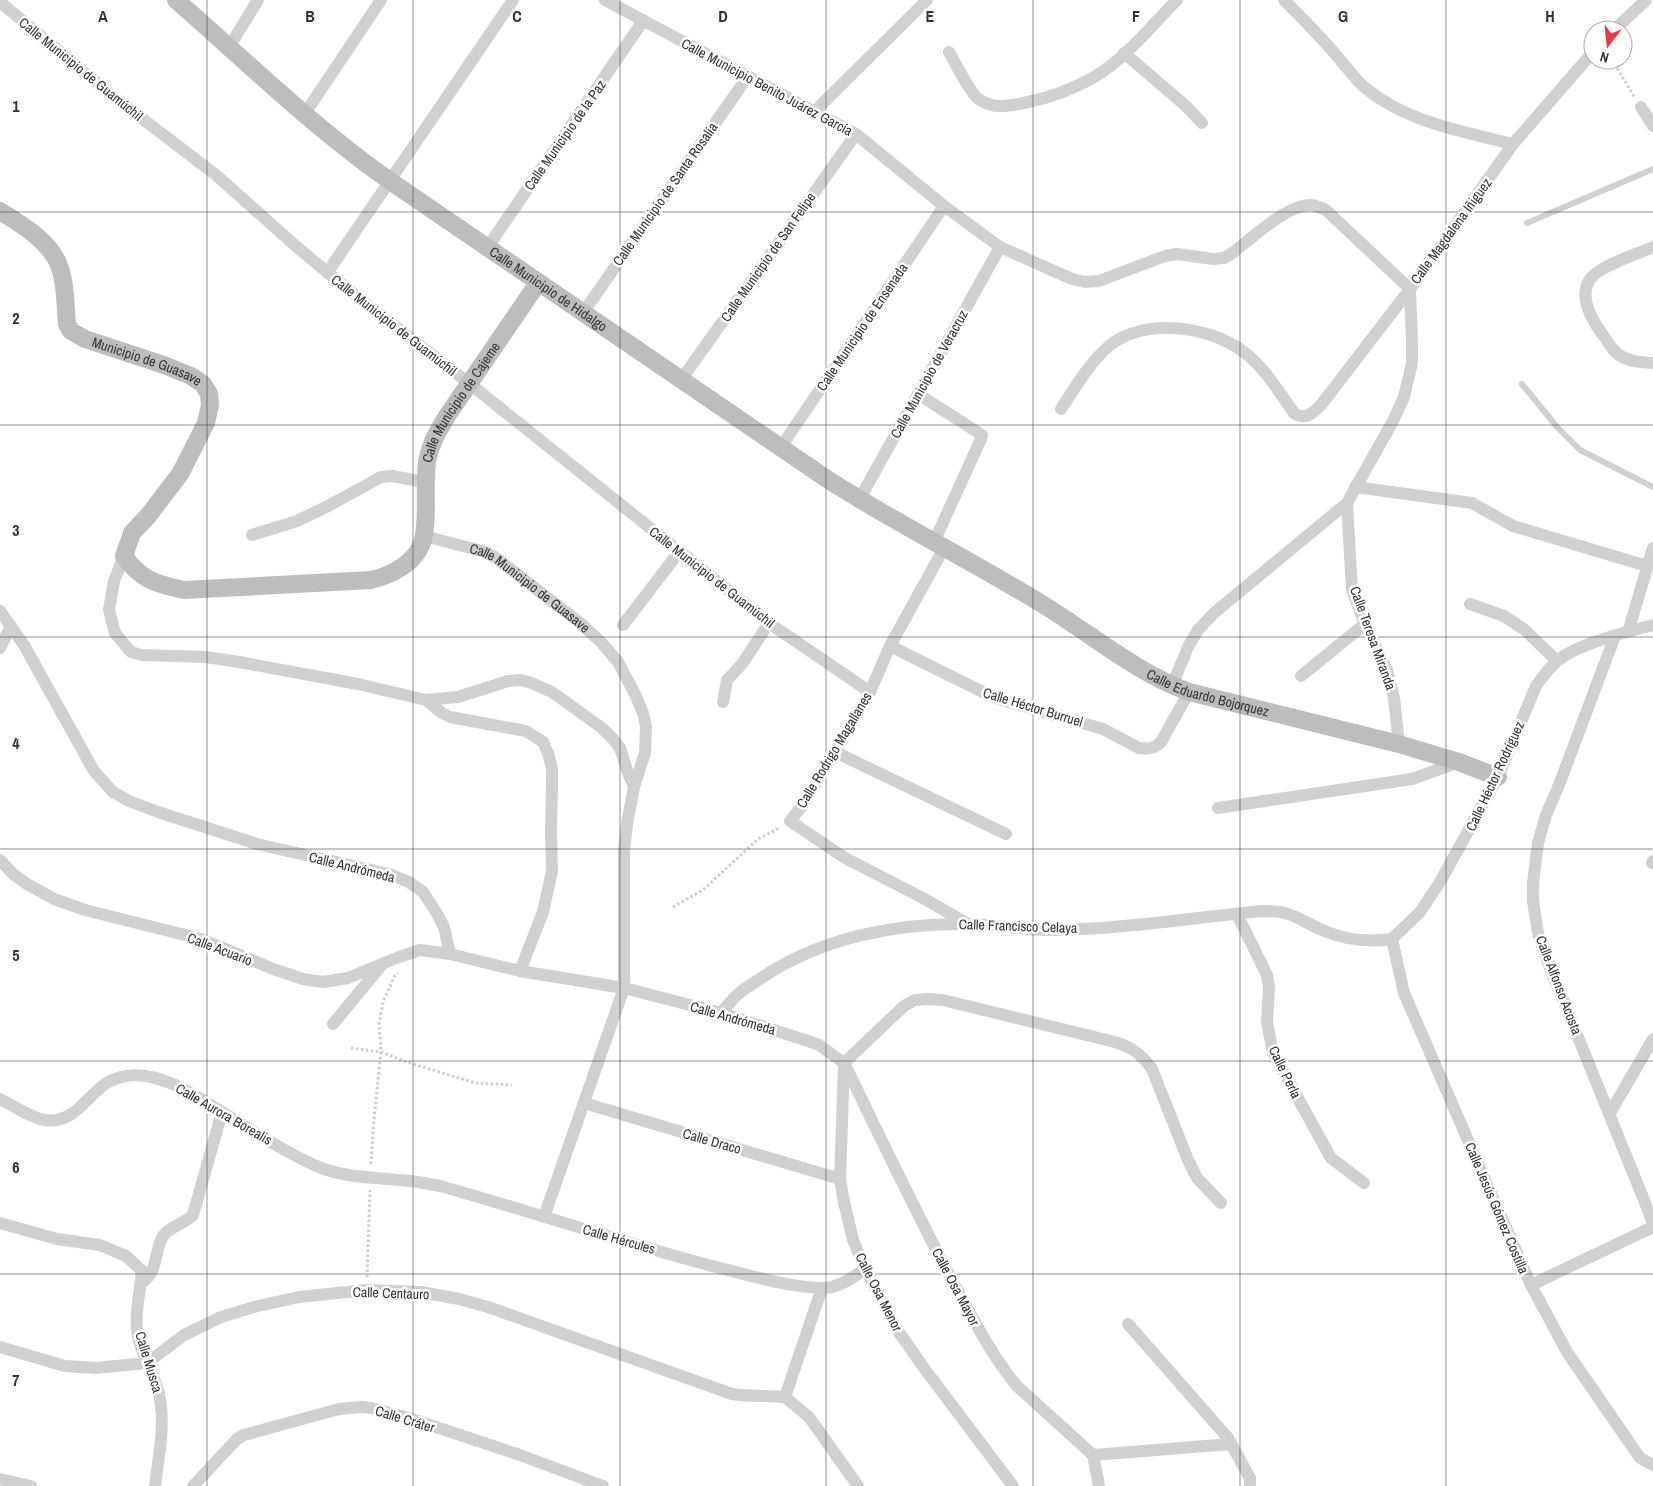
<svg xmlns="http://www.w3.org/2000/svg" width="1653" height="1486" viewBox="0 0 1653 1486" font-family="'Archivo Narrow',sans-serif">
<style>
.lines{fill:none;stroke-linecap:round;stroke-linejoin:round}
.path{stroke:#cdcdcd;stroke-width:3;stroke-dasharray:2.5 2.5;stroke-linecap:butt}
.lane{stroke:#d0d0d0;stroke-width:6}
.street{stroke:#d0d0d0;stroke-width:12}
.secondary{stroke:#bdbdbd;stroke-width:18}
.grid{fill:none;stroke:#333;stroke-width:1;stroke-opacity:0.55}
.labels{text-anchor:middle;stroke-width:5;stroke-linejoin:round;paint-order:stroke}
.street-label{font-size:14px;fill:#333;stroke:#fff}
.grid-label{font-size:16px;text-anchor:middle;font-weight:bold;fill:#333;stroke:#fff;stroke-width:5;stroke-linejoin:round;paint-order:stroke}
</style>
<rect width="100%" height="100%" fill="#fff"/>
<g class="lines">
<!-- path -->
<path class="path" d="M1612,60L1635,98
M673,907L703,890L758,839L779,828
M351,1048L381,1052L407,1062L475,1083L512,1085
M371,1164L373,1130L381,1052L379,1023L383,1002L394,977L398,973
M367,1277L370,1190"/>
<!-- lane -->
<path class="lane" d="M1527,223L1653,169
M1522,384L1557,427L1580,450L1653,487"/>
<!-- street -->
<g class="street">
<path d="M605,0L856,134L944,206L1000,247L1072,279L1085,282L1099,281L1165,256L1177,254L1213,259L1224,258L1231,254C1250,240 1287,204 1311,205C1315,205 1321,208 1326,210L1410,289L1321,405C1313,413 1306,421 1294,413C1279,392 1265,368 1244,352C1210,326 1144,317 1109,346C1089,363 1075,388 1061,409"/>
<path d="M1284,0C1302,18 1320,36 1336,55C1346,66 1354,78 1364,87C1406,122 1461,131 1513,144"/>
<path d="M0,2L114,97L216,175L298,248L361,300L470,384L769,623L870,692"/>
<path d="M1614,30L1646,0"/>
<path d="M229,47L258,0"/>
<path d="M949,52C955,62 971,95 980,100C993,109 1009,106 1024,103C1049,98 1074,89 1096,76C1127,57 1151,26 1177,0"/>
<path d="M1124,53L1186,106L1202,123"/>
<path d="M1641,107L1653,126"/>
<path d="M815,111L927,0"/>
<path d="M304,115L381,0"/>
<path d="M1653,247C1637,254 1606,264 1594,275C1574,293 1593,322 1605,338C1609,344 1613,351 1619,355C1629,362 1642,362 1653,363"/>
<path d="M487,248L643,21"/>
<path d="M327,273L513,0"/>
<path d="M583,313L748,76"/>
<path d="M681,380L856,134"/>
<path d="M918,394L982,435L981,439L934,542"/>
<path d="M781,447L944,206"/>
<path d="M1355,487L1472,503L1513,526L1647,566"/>
<path d="M859,500L1000,247"/>
<path d="M1347,503L1352,590L1365,624L1387,670L1394,698L1399,744"/>
<path d="M252,535L297,521L328,506L381,477L392,476L425,482"/>
<path id="s1" d="M424,536L482,551L495,557L579,622L601,642L618,662L635,694L643,713L646,726L645,753L634,787L627,824L624,851V988L544,1217"/>
<path d="M944,548L890,646L870,692L835,752L802,806L790,821L845,858L923,898L968,924"/>
<path d="M124,556L114,581L109,610L115,633L131,652L142,655L206,657L239,662L358,684L426,700L458,697L508,681L520,680L529,682L552,692L602,728L613,739L620,748L628,773L634,787"/>
<path d="M1470,604L1504,616L1525,630L1557,661"/>
<path d="M0,611L24,645L94,771L113,792L129,801L158,812L257,844L389,874L409,882L423,892L436,912L444,927L450,954L520,971L624,988L721,1013L808,1041L819,1045L844,1063C880,1136 914,1209 952,1280C972,1316 991,1356 1018,1387L1093,1455L1099,1486"/>
<path d="M623,625L679,552"/>
<path d="M1628,632L1653,548"/>
<path d="M1615,636L1559,785L1546,815L1538,843L1533,883V901L1538,933L1548,963L1648,1210L1653,1224"/>
<path d="M890,646L987,694L1002,700L1103,729L1139,748C1148,749 1154,749 1161,742L1189,692"/>
<path d="M0,648L11,626"/>
<path d="M1301,676L1365,624"/>
<path d="M1172,686L1188,647L1198,630L1214,613L1347,503L1393,421L1404,397L1412,363V342L1410,289L1513,144L1593,52"/>
<path d="M426,700L442,713L450,717L526,731L543,742L548,753L552,769V787L551,832L552,871L543,912L520,971"/>
<path d="M723,702L727,680L742,664L769,623"/>
<path d="M835,752L1006,834"/>
<path d="M1218,808L1412,779L1459,762"/>
<path d="M0,860L13,874L27,884L54,899L85,910L201,939L276,970L303,979L323,982L348,978L399,957L420,950L450,954"/>
<path d="M1652,863L1653,861"/>
<path d="M1237,914L1267,975L1269,987L1267,1022L1273,1053L1331,1158L1364,1183"/>
<path d="M1392,939L1404,993L1531,1285L1567,1352L1640,1458L1653,1465"/>
<path d="M1392,939L1420,912L1440,882L1498,777L1536,686C1542,678 1548,669 1556,662C1576,644 1627,632 1653,625"/>
<path d="M721,1013C726,1007 731,1001 736,996C743,989 753,984 761,978C821,938 895,923 967,924C993,924 1020,930 1046,930C1118,930 1190,918 1262,911C1269,911 1277,911 1285,913C1300,917 1312,927 1327,932C1347,940 1371,942 1392,939"/>
<path d="M333,1024L380,967"/>
<path d="M844,1063L904,1006L915,1000L928,999L943,1000L1115,1042C1133,1048 1140,1053 1152,1069L1188,1160L1197,1178L1221,1203"/>
<path d="M844,1065L840,1179L844,1202L853,1240L865,1269L896,1328L924,1368L1013,1486"/>
<path d="M0,1099C14,1106 29,1117 44,1120C76,1125 87,1093 110,1081C123,1075 138,1074 151,1077C180,1083 207,1103 232,1118C258,1135 286,1152 314,1165C345,1179 377,1177 410,1181C420,1182 430,1184 440,1186C534,1212 626,1244 720,1268C753,1276 787,1287 821,1288C837,1289 852,1278 865,1269"/>
<path d="M584,1103L840,1179"/>
<path d="M1610,1113L1653,1039"/>
<path d="M0,1223L57,1239L100,1245L126,1256L142,1271C140,1293 134,1315 138,1337C143,1360 159,1381 161,1406C164,1432 158,1460 155,1486"/>
<path d="M140,1284C159,1272 153,1256 162,1238C167,1227 185,1224 193,1215L222,1112"/>
<path d="M1531,1285L1653,1227"/>
<path d="M822,1288L785,1397L809,1417L858,1486"/>
<path d="M1128,1324L1228,1438L1250,1478V1486"/>
<path d="M0,1347L65,1366L96,1368L147,1363L184,1335L221,1317L254,1307L299,1297L366,1290L421,1292L459,1299L488,1307L732,1394C749,1397 767,1395 785,1397"/>
<path d="M1093,1455L1231,1444"/>
<path d="M0,1479L31,1486"/>
<path d="M193,1486L237,1439L244,1435L339,1409L362,1407L372,1408L415,1420L520,1455L603,1486"/>
</g>
<!-- secondary -->
<g class="secondary">
<path id="s2" d="M176,0C247,62 313,127 390,181L827,479C900,526 977,563 1050,609C1096,638 1138,673 1189,692L1399,744L1459,762L1498,777"/>
<path id="s3" d="M0,211C20,224 44,237 56,259C66,277 65,303 67,324L71,331L85,339L164,365L191,376L203,384L209,394L210,405L206,423L180,474L148,516L132,533L124,556C141,580 156,584 184,590L371,580C393,575 420,561 424,535C428,512 424,486 427,462C430,444 438,431 447,416L538,283"/>
</g>
</g>
<!-- grid -->
<path class="grid" d="M207,0V1486M413,0V1486M620,0V1486M826,0V1486M1033,0V1486M1240,0V1486M1446,0V1486M0,212H1653M0,425H1653M0,637H1653M0,849H1653M0,1061H1653M0,1274H1653"/>
<g class="labels">
<!-- street labels -->
<g class="street-label">
<text transform="translate(81 69) rotate(39)" y="5">Calle Municipio de Guamúchil</text>
<text transform="translate(767 87) rotate(28)" y="5">Calle Municipio Benito Juárez García</text>
<text transform="translate(565 135) rotate(-55)" y="5">Calle Municipio de la Paz</text>
<text transform="translate(665 194) rotate(-55)" y="5">Calle Municipio de Santa Rosalía</text>
<text transform="translate(1451 231) rotate(-54)" y="5">Calle Magdalena Iñiguez</text>
<text transform="translate(768 257) rotate(-55)" y="5">Calle Municipio de San Felipe</text>
<text dy="5" stroke="none"><textPath href="#s2" startOffset="472">Calle Municipio de Hidalgo</textPath></text>
<text transform="translate(394 325) rotate(38)" y="5">Calle Municipio de Guamúchil</text>
<text transform="translate(862 327) rotate(-56)" y="5">Calle Municipio de Ensenada</text>
<text dy="5" stroke="none"><textPath href="#s3" startOffset="231">Municipio de Guasave</textPath></text>
<text transform="translate(929 374) rotate(-61)" y="5">Calle Municipio de Veracruz</text>
<text dy="5" stroke="none"><textPath href="#s3" startOffset="965">Calle Municipio de Cajeme</textPath></text>
<text transform="translate(712 577) rotate(38)" y="5">Calle Municipio de Guamúchil</text>
<text dy="5" stroke="none"><textPath href="#s1" startOffset="120">Calle Municipio de Guasave</textPath></text>
<text transform="translate(1373 638) rotate(70)" y="5">Calle Teresa Miranda</text>
<text dy="5" stroke="none"><textPath href="#s2" startOffset="1248">Calle Eduardo Bojorquez</textPath></text>
<text transform="translate(1033 707) rotate(17)" y="5">Calle Héctor Burruel</text>
<text transform="translate(834 750) rotate(-59)" y="5">Calle Rodrigo Magallanes</text>
<text transform="translate(1495 776) rotate(-65)" y="5">Calle Héctor Rodríguez</text>
<text transform="translate(352 867) rotate(14)" y="5">Calle Andrómeda</text>
<text transform="translate(1018 926) rotate(2)" y="5">Calle Francisco Celaya</text>
<text transform="translate(220 949) rotate(21)" y="5">Calle Acuario</text>
<text transform="translate(1559 985) rotate(69)" y="5">Calle Alfonso Acosta</text>
<text transform="translate(733 1018) rotate(16)" y="5">Calle Andrómeda</text>
<text transform="translate(1285 1072) rotate(64)" y="5">Calle Perla</text>
<text transform="translate(224 1114) rotate(30)" y="5">Calle Aurora Borealis</text>
<text transform="translate(712 1141) rotate(16)" y="5">Calle Draco</text>
<text transform="translate(1497 1208) rotate(67)" y="5">Calle Jesús Gómez Costilla</text>
<text transform="translate(619 1239) rotate(16)" y="5">Calle Hércules</text>
<text transform="translate(956 1287) rotate(62)" y="5">Calle Osa Mayor</text>
<text transform="translate(879 1292) rotate(63)" y="5">Calle Osa Menor</text>
<text transform="translate(391 1293) rotate(2)" y="5">Calle Centauro</text>
<text transform="translate(149 1362) rotate(73)" y="5">Calle Musca</text>
<text transform="translate(405 1419) rotate(17)" y="5">Calle Cráter</text>
</g>
</g>
<g class="grid-label">
<text x="103" y="22">A</text>
<text x="310" y="22">B</text>
<text x="517" y="22">C</text>
<text x="723" y="22">D</text>
<text x="930" y="22">E</text>
<text x="1136" y="22">F</text>
<text x="1343" y="22">G</text>
<text x="1550" y="22">H</text>
<text x="16" y="112">1</text>
<text x="16" y="324">2</text>
<text x="16" y="536">3</text>
<text x="16" y="749">4</text>
<text x="16" y="961">5</text>
<text x="16" y="1173">6</text>
<text x="16" y="1386">7</text>
</g>
<!-- north arrow -->
<g transform="translate(1608 45) rotate(196)"><circle r="24" fill="#ffffff" stroke="#adadad"/>
<path d="M0-4L9 19L0 12L-9 19Z" fill="#e63946"/>
<text y="-8" font-size="14" font-weight="bold" text-anchor="middle" fill="#333333">N</text>
</g>
</svg>
